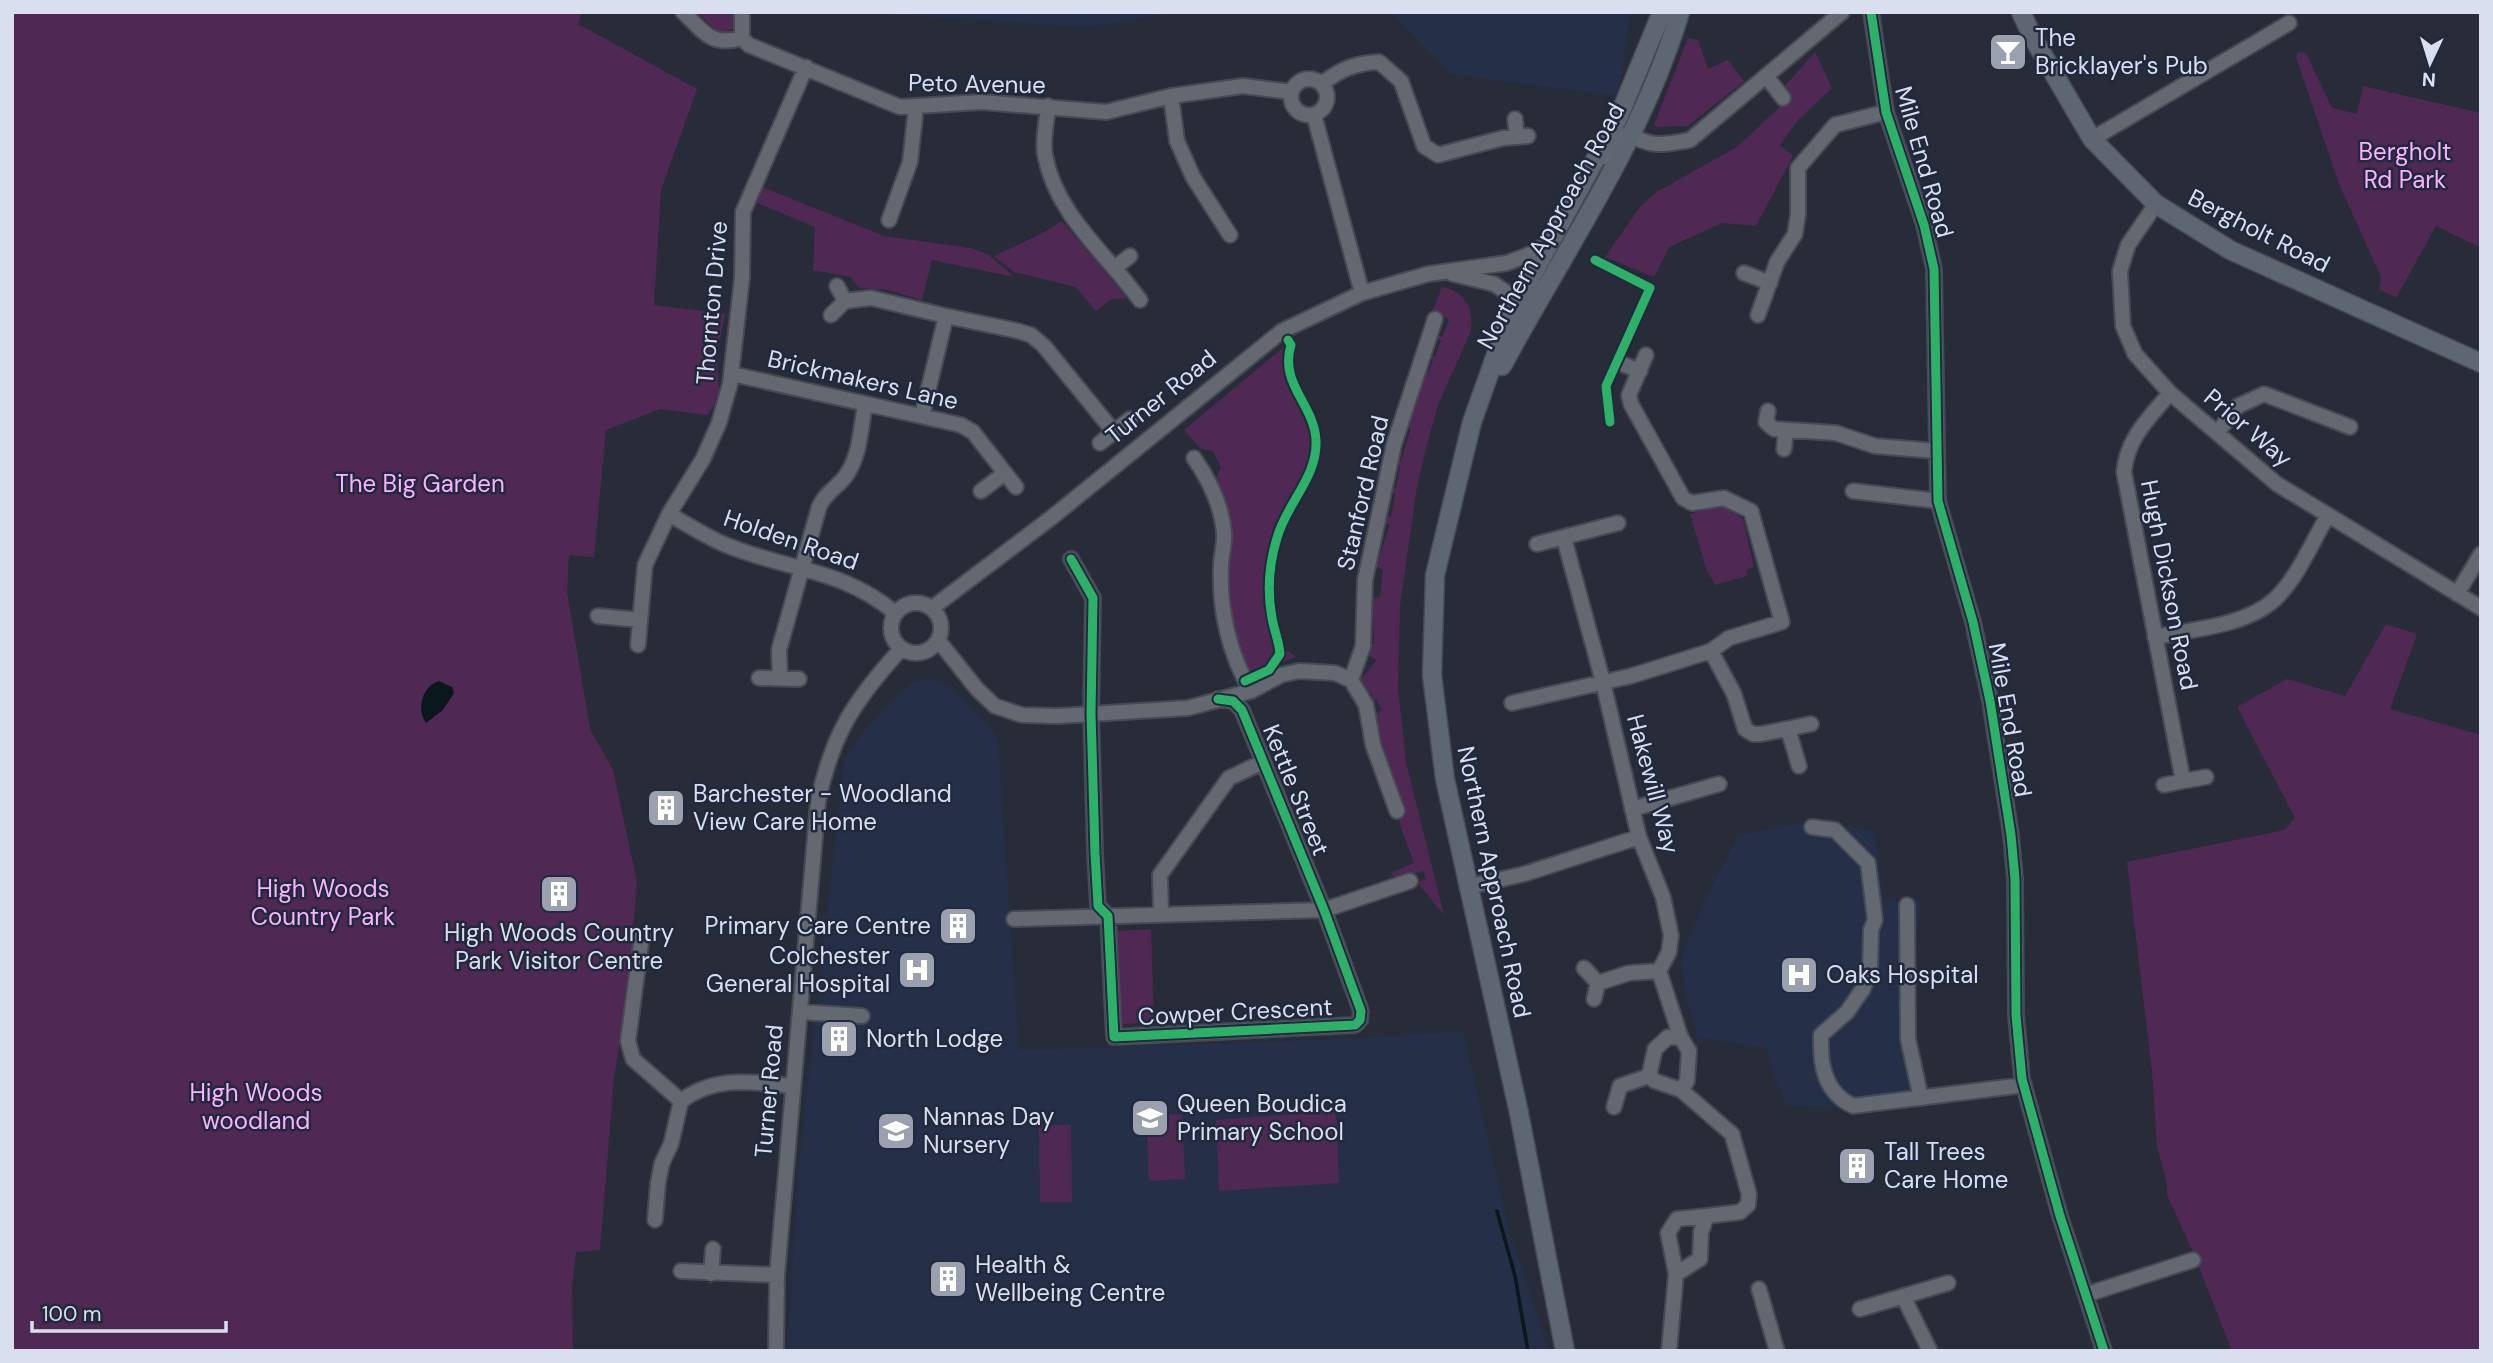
<svg xmlns="http://www.w3.org/2000/svg" width="2493" height="1363" viewBox="0 0 2493 1363" font-family="'DM Sans',sans-serif">
<style>
.built{fill:#252f48}
.green{fill:#4f2953}
.water{fill:#0a171b}
.lines{fill:none;stroke-linecap:round;stroke-linejoin:round}
.stream{stroke:#0a171b;stroke-width:3.5}
.minor-casing{stroke:#464a54;stroke-width:18}
.major-casing{stroke:#464a54;stroke-width:21}
.minor{stroke:#646871;stroke-width:14}
.major{stroke:#5e6672;stroke-width:18}
.cycleway-casing{stroke:#21293f;stroke-width:13}
.cycleway{stroke:#2db169;stroke-width:9}
.labels{text-anchor:middle;stroke-width:5;stroke-linejoin:round;paint-order:stroke}
.poi-label{font-size:24px;fill:#d9dfee;stroke:#21293f;text-anchor:start}
.street-label{font-size:24px;fill:#d9dfee;stroke:#21293f}
.park-label{font-size:24px;fill:#fdb1fe;stroke:#21293f}
</style>
<rect width="100%" height="100%" fill="#282c38"/>
<!-- built -->
<path class="built" d="M850,12H1178L1088,27Z
M1390,12H1631L1618,96L1450,74Z
M930,678L953,688L991,726L998,740L1019,1050L1342,1039L1463,1031L1509,1229L1549,1351H787L798,1172L844,760L865,729L898,694L913,683Z
M1805,822L1835,824L1874,831L1884,901H1920L1912,1006L1921,1085L1906,1110L1787,1106L1773,1075L1767,1048L1697,1037L1685,993L1681,958L1705,899L1738,835Z"/>
<!-- green -->
<path class="green" d="M12,12H582L578,24L697,89L661,190L654,305L725,314L717,354L719,392L715,400L717,401L707,415L660,409L606,430L594,557L569,555L567,592L590,729L613,770L637,882L628,986L614,1078L600,1250L576,1252L572,1287L573,1351H12Z
M696,12H735L733,28L722,35Z
M1688,38L1698,40L1708,69L1728,60L1744,81L1688,126L1658,127L1654,125Z
M1815,52L1832,88L1798,120L1780,145L1793,156L1756,226L1722,223L1669,247L1654,277L1605,257L1640,207L1655,193L1737,147L1790,97L1785,86Z
M2298,52L2306,53L2332,108L2357,114L2363,86L2481,113V248L2436,226L2396,298L2379,289L2381,277L2339,184L2296,57Z
M762,187L884,236L971,248L989,255L1014,277L932,260L922,300L888,290L860,288L850,277L813,270L815,227L757,203Z
M1062,221L1127,298L1112,299L1096,311L1076,287L1014,272L994,256L1041,234Z
M1442,287C1465,291 1474,309 1471,331L1438,405L1427,444L1417,486L1400,605L1398,688L1406,762L1444,915L1417,882L1426,879L1423,871L1397,879L1391,873L1414,863L1402,831L1374,715L1382,710L1376,699L1369,704L1367,702L1373,696L1359,681L1377,660L1366,654L1368,644H1374L1372,598L1380,597L1383,570L1376,566L1390,525L1384,523L1386,516L1391,517L1395,494L1389,492L1390,488H1396L1400,466L1394,464L1395,460L1401,461L1410,431V426L1406,424L1421,389L1419,370L1428,373L1433,360L1425,356V354L1435,357L1441,340L1433,336V333L1442,337L1449,320L1433,310Z
M1283,348C1286,359 1282,372 1287,384C1296,407 1313,422 1311,448C1310,477 1288,494 1278,520C1265,554 1257,606 1276,640C1279,647 1289,652 1296,657L1255,672L1244,666L1231,625L1228,576L1231,526L1217,477L1221,467L1213,451L1201,449L1184,430Z
M1724,505L1743,519L1754,567L1746,570L1747,576L1715,585L1707,571L1690,514Z
M2386,624L2417,634L2390,709L2481,735V1351H2232L2194,1254L2167,1195V1184L2157,1146L2152,1071L2127,862L2285,830L2295,818L2237,707L2287,679L2345,696Z
M1151,929L1154,1022L1122,1024L1118,931Z
M1336,1111L1339,1183L1219,1191L1216,1120Z
M1182,1114L1185,1179L1149,1181L1146,1116Z
M1039,1125H1071L1072,1202H1040Z"/>
<!-- water -->
<path class="water" d="M439,681L452,687L454,693L443,710L426,723C416,709 422,686 439,681Z"/>
<g class="lines">
<!-- stream -->
<path class="stream" d="M1497,1211L1515,1276L1528,1351"/>
<defs>
<path id="minor" d="M683,12C704,32 711,47 742,38
M742,12V38L749,45L900,107L981,102L1106,112L1171,96L1243,86L1291,92
M1871,12L1886,112L1924,225L1934,269L1938,501L1973,622L1990,701L2011,835L2015,879L2016,1015L2022,1079L2060,1216L2104,1351
M1766,76L1783,98
M1291 97a18 18 0 1 1 36 0a18 18 0 1 1-36 0Z
M1322,84C1340,69 1356,63 1379,62L1401,81L1424,146L1438,155L1503,138L1528,136
M1171,96L1177,141L1193,177L1230,235
M1048,106C1047,121 1042,140 1045,155C1056,215 1106,253 1140,300
M1314,115L1362,293
M1515,119L1517,137
M2092,139L2289,23
M1605,157C1625,126 1621,135 1650,143C1662,146 1678,142 1690,140L1842,12
M2156,204L2128,245L2120,271L2123,326L2135,354L2170,393L2277,484L2481,608
M889,220L910,162L916,108
M1116,267L1130,256
M1744,273L1770,283
M1453,274L1494,284L1519,301L1525,296
M837,286L845,301
M831,315L845,301L871,298L946,316
M1758,315L1777,262L1795,234L1798,214V168L1835,125L1886,112
M1622,364L1640,371
M732,374L961,425L973,432L1016,487
M1768,411L1766,422L1774,429L1836,433L1875,446L1936,451
M922,416L946,316L1018,331L1031,335L1044,346L1114,432
M2217,433L2238,406L2264,394L2350,427
M1100,443L1130,419
M1784,449L1786,430
M1194,458C1210,481 1222,505 1224,533C1225,544 1221,555 1221,566C1219,609 1229,654 1251,691
M981,491L1005,473
M1853,491L1938,501
M669,514C688,525 707,537 726,545C786,570 844,569 895,613
M1564,538L1603,682L1639,837L1663,897L1671,935L1669,952L1659,971L1681,1038L1689,1051L1687,1081L1681,1090
M1537,544L1618,523
M1071,559L1093,598L1091,713L1095,853L1098,906L1108,916L1114,1037L1355,1025L1360,1020L1361,1011L1324,910L1242,710L1233,701L1218,699
M2457,594L2481,554
M891 628a25 25 0 1 1 50 0a25 25 0 1 1-50 0Z
M932,608L1051,518L1282,331L1362,293L1428,274L1507,263L1536,252L1548,242
M598,616L640,620
M2155,637C2193,629 2245,626 2274,600C2297,579 2311,544 2327,517
M938,640L977,689L995,706L1022,715L1058,716L1188,708L1251,691L1281,675L1299,671L1335,673L1351,680L1366,705L1373,745L1397,811
M638,645L645,565L669,514L703,459L719,423L730,384L742,278L743,212L806,67
M1711,651L1734,694L1745,729L1753,734H1761L1811,724
M759,678L799,679
M780,678L779,650L819,507C826,491 839,487 847,474C860,455 861,427 865,405
M1351,680L1363,646L1365,580L1394,444L1435,319
M1512,703L1631,676L1711,651L1729,638L1782,622L1751,511L1724,498L1692,503L1683,498L1631,404L1629,395L1646,355
M1788,729L1799,766
M2183,781L2206,777
M2164,785L2183,781L2124,472C2127,438 2149,418 2170,393
M1632,809L1719,784
M1812,827L1835,830L1868,863L1875,920L1871,930L1870,970L1863,989L1847,1012L1821,1035C1820,1065 1824,1092 1853,1106L2024,1085
M1467,887L1524,874L1639,837
M1907,905L1908,1039L1921,1098
M1161,914L1160,875L1229,778L1263,762
M1014,919L1324,910L1410,881
M642,936L628,1041L633,1059L681,1101L671,1144L662,1163L658,1183L655,1220
M1584,968L1598,983L1594,999
M1598,983L1629,973L1659,971
M801,1012L862,1016
M681,1101C716,1075 752,1082 793,1086
M1614,1107L1620,1086L1649,1076
M681,1271L777,1275
M711,1274L713,1249
M1676,1274L1700,1259L1701,1232L1707,1216L1740,1212L1748,1205L1749,1194L1732,1134L1681,1090L1655,1081L1649,1076L1655,1049L1668,1037L1681,1038
M1759,1289L1777,1351
M2088,1294L2193,1260
M1903,1296L1930,1351
M1860,1309L1948,1283
M776,1351L777,1275L818,802C832,734 854,701 900,650
M1669,1351L1676,1274L1668,1233L1677,1219L1707,1216"/>
<path id="major" d="M2021,12L2033,38L2092,139L2156,204L2230,250L2481,363
M1502,366C1565,249 1642,140 1680,12
M1565,1351L1519,1113L1445,779L1432,675L1435,575L1472,422L1509,318L1619,116L1662,12"/>
</defs>
<!-- minor casing -->
<use href="#minor" class="minor-casing"/>
<!-- major casing -->
<use href="#major" class="major-casing"/>
<!-- minor -->
<use href="#minor" class="minor"/>
<!-- major -->
<use href="#major" class="major"/>
<defs>
<path id="cycleway" d="M1871,12L1886,112L1924,225L1934,269L1938,501L1973,622L1990,701L2011,835L2015,879L2016,1015L2022,1079L2060,1216L2104,1351
M1595,260L1650,288L1606,386L1610,422
M1071,559L1093,598L1091,713L1095,853L1098,906L1108,916L1114,1037L1355,1025L1360,1020L1361,1011L1324,910L1242,710L1233,701L1218,699
M1245,681L1269,670L1280,654C1279,641 1274,630 1272,618C1267,591 1269,564 1277,538C1286,504 1318,477 1316,440C1314,404 1279,384 1291,345L1288,340"/>
</defs>
<!-- cycleway casing -->
<use href="#cycleway" class="cycleway-casing"/>
<!-- cycleway -->
<use href="#cycleway" class="cycleway"/>
</g>
<!-- icons -->
<defs>
<symbol id="bar-square" viewBox="-11 -11 22 22"><rect x="-9" y="-9" width="18" height="18" rx="4" fill="#9ba0ae" stroke="#21293f"/><path d="M-6-5H6L.8 .8V4.5H3.5V6h-7V4.5H-.8V.8Z" fill="#fff"/></symbol>
<symbol id="building-square" viewBox="-11 -11 22 22"><rect x="-9" y="-9" width="18" height="18" rx="4" fill="#9ba0ae" stroke="#21293f"/><path d="M-4-6H4V6H1V3H-1V6H-4ZM-2.5-4.3h1.7v1.8h-1.7ZM.8-4.3h1.7v1.8H.8ZM-2.5-1h1.7V.8h-1.7ZM.8-1h1.7V.8H.8Z" fill="#fff"/></symbol>
<symbol id="hospital-square" viewBox="-11 -11 22 22"><rect x="-9" y="-9" width="18" height="18" rx="4" fill="#9ba0ae" stroke="#21293f"/><path d="M-5-5h3v3.5h4V-5h3V5h-3V1.5h-4V5h-3Z" fill="#fff"/></symbol>
<symbol id="school-square" viewBox="-11 -11 22 22"><rect x="-9" y="-9" width="18" height="18" rx="4" fill="#9ba0ae" stroke="#21293f"/><path d="M0-5L7-2L0 1L-7-2ZM-4 1L0 2.5L4 1V4Q0 6-4 4Z" fill="#fff"/></symbol>
</defs>
<g fill-rule="evenodd">
<use href="#bar-square" x="1986" y="30" width="44" height="44"/>
<use href="#building-square" x="644" y="786" width="44" height="44"/>
<use href="#building-square" x="537" y="872" width="44" height="44"/>
<use href="#building-square" x="936" y="904" width="44" height="44"/>
<use href="#hospital-square" x="895" y="948" width="44" height="44"/>
<use href="#hospital-square" x="1777" y="953" width="44" height="44"/>
<use href="#building-square" x="817" y="1017" width="44" height="44"/>
<use href="#school-square" x="1128" y="1096" width="44" height="44"/>
<use href="#school-square" x="874" y="1109" width="44" height="44"/>
<use href="#building-square" x="1835" y="1144" width="44" height="44"/>
<use href="#building-square" x="926" y="1257" width="44" height="44"/>
</g>
<g class="labels">
<!-- poi labels -->
<g class="poi-label">
<text x="2035" y="46">The<tspan x="2035" dy="28">Bricklayer's Pub</tspan></text>
<text x="693" y="802">Barchester - Woodland<tspan x="693" dy="28">View Care Home</tspan></text>
<text x="931" y="934" text-anchor="end">Primary Care Centre</text>
<text x="559" y="941" text-anchor="middle">High Woods Country<tspan x="559" dy="28">Park Visitor Centre</tspan></text>
<text x="890" y="964" text-anchor="end">Colchester<tspan x="890" dy="28">General Hospital</tspan></text>
<text x="1826" y="983">Oaks Hospital</text>
<text x="866" y="1047">North Lodge</text>
<text x="1177" y="1112">Queen Boudica<tspan x="1177" dy="28">Primary School</tspan></text>
<text x="923" y="1125">Nannas Day<tspan x="923" dy="28">Nursery</tspan></text>
<text x="1884" y="1160">Tall Trees<tspan x="1884" dy="28">Care Home</tspan></text>
<text x="975" y="1273">Health &amp;<tspan x="975" dy="28">Wellbeing Centre</tspan></text>
</g>
<!-- street labels -->
<g class="street-label">
<text transform="translate(977 84) rotate(1)" y="8">Peto Avenue</text>
<text transform="translate(1924 162) rotate(74)" y="8">Mile End Road</text>
<text transform="translate(1551 226) rotate(-61)" y="8">Northern Approach Road</text>
<text transform="translate(2259 231) rotate(27)" y="8">Bergholt Road</text>
<text transform="translate(712 303) rotate(-85)" y="8">Thornton Drive</text>
<text transform="translate(863 380) rotate(13)" y="8">Brickmakers Lane</text>
<text transform="translate(1161 397) rotate(-39)" y="8">Turner Road</text>
<text transform="translate(2248 428) rotate(40)" y="8">Prior Way</text>
<text transform="translate(1363 493) rotate(-77)" y="8">Stanford Road</text>
<text transform="translate(791 540) rotate(19)" y="8">Holden Road</text>
<text transform="translate(2169 585) rotate(79)" y="8">Hugh Dickson Road</text>
<text transform="translate(2010 720) rotate(80)" y="8">Mile End Road</text>
<text transform="translate(1653 784) rotate(75)" y="8">Hakewill Way</text>
<text transform="translate(1296 790) rotate(68)" y="8">Kettle Street</text>
<text transform="translate(1494 882) rotate(78)" y="8">Northern Approach Road</text>
<text transform="translate(1235 1012) rotate(-3)" y="8">Cowper Crescent</text>
<text transform="translate(769 1091) rotate(-85)" y="8">Turner Road</text>
</g>
<!-- park labels -->
<g class="park-label">
<text x="2405" y="160">Bergholt<tspan x="2405" dy="28">Rd Park</tspan></text>
<text x="420" y="492">The Big Garden</text>
<text x="323" y="897">High Woods<tspan x="323" dy="28">Country Park</tspan></text>
<text x="256" y="1101">High Woods<tspan x="256" dy="28">woodland</tspan></text>
</g>
</g>
<!-- border -->
<rect width="2493" height="1363" fill="none" stroke="#d9dfee" stroke-width="28"/>
<!-- north arrow -->
<g transform="translate(2430 63) rotate(184)" stroke="#21293f" stroke-width="5" paint-order="stroke">
<path d="M0-5L12 26L0 18L-12 26Z" fill="#d9dfee"/>
<text y="-10" font-size="19" font-weight="bold" text-anchor="middle" fill="#d9dfee">N</text>
</g>
<!-- scale -->
<path d="M32 1321v10h194v-10" fill="none" stroke="#d9dfee" stroke-width="3.5"/>
<text x="42" y="1321" font-size="21" fill="#d9dfee" stroke="#21293f" stroke-width="5" paint-order="stroke">100 m</text>
</svg>
